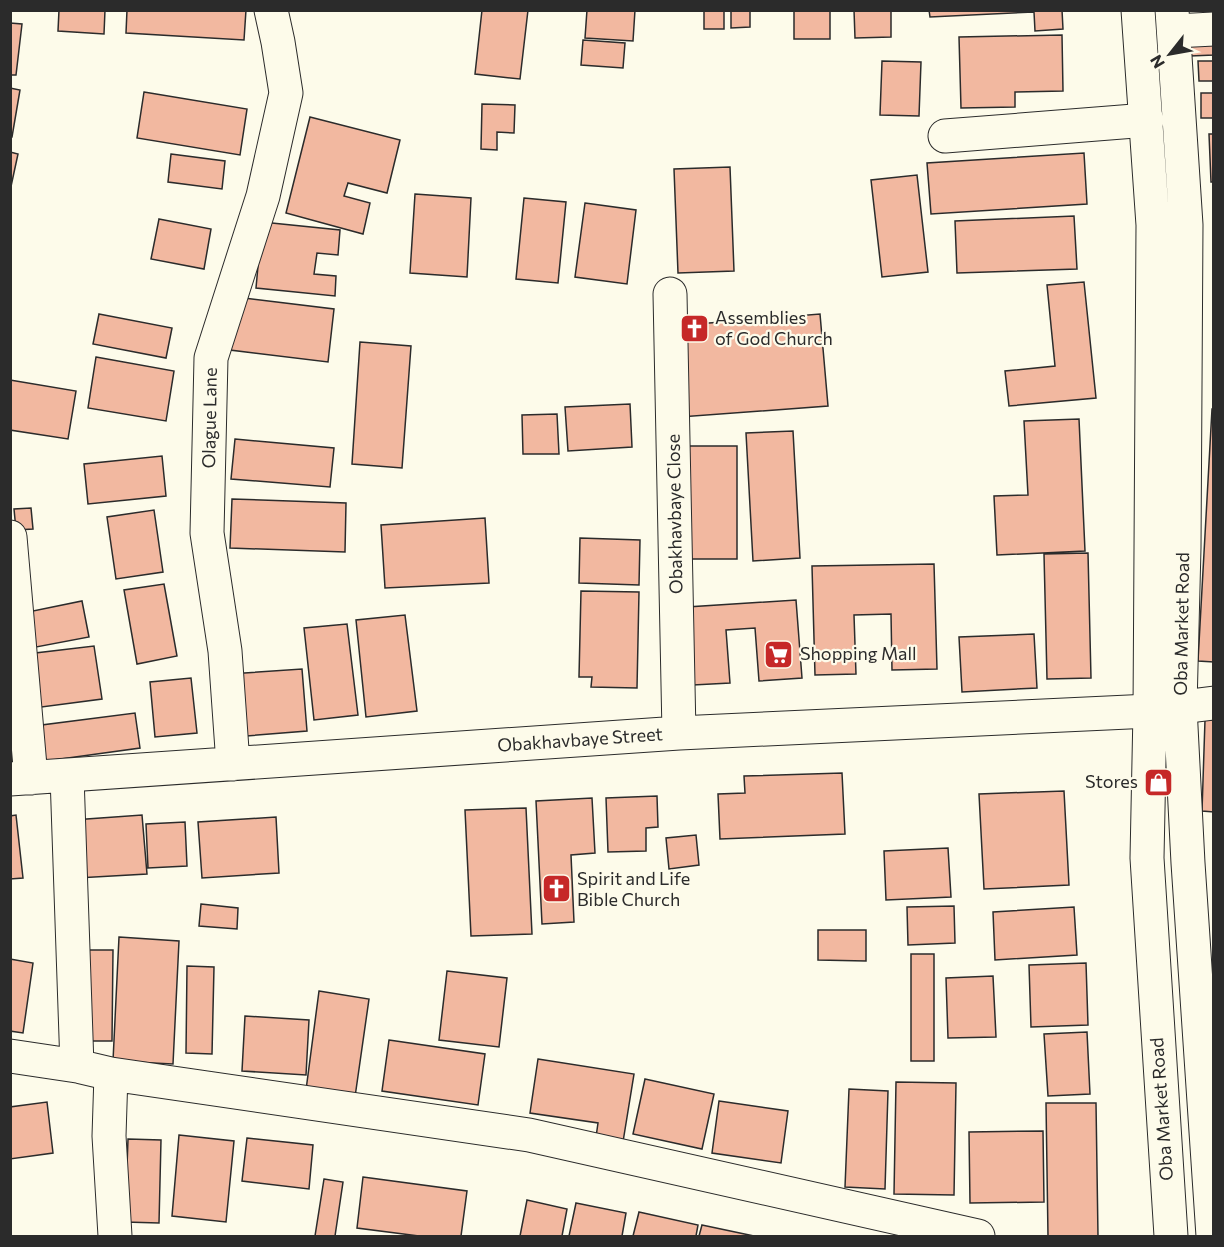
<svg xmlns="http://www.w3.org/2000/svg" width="1224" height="1247" viewBox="0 0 1224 1247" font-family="Commissioner,sans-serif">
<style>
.building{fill:#f2b8a0;stroke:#2b2b2b;stroke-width:1.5}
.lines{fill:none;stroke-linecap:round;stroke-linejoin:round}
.minor-casing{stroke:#2b2b2b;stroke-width:35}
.major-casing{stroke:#2b2b2b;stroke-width:35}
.minor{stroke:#fdfbea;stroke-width:33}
.major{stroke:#fdfbea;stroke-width:33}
.labels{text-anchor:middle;stroke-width:4.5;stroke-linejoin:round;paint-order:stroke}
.poi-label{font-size:18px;fill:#2b2b2b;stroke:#fdfbea;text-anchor:start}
.street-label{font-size:18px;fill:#2b2b2b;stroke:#fdfbea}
</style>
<rect width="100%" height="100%" fill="#fdfbea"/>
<!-- building -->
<path class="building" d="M59,10H105L104,34L58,31Z
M127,10H246L244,40L126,33Z
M482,10H528L520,79L475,74Z
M587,10H635L633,41L585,38Z
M704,10H724V29H704Z
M731,10H750V27L731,28Z
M794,10H830V39H794Z
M854,10H891V37L855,38Z
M929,10H1062L1063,29L1035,31L1034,12L930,17Z
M10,23L22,24L16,75H10Z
M1062,35L1063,91L1015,92V107L961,108L959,37Z
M1214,36V55L1190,56V37Z
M583,40L625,43L623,68L581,65Z
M882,61L921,62L919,116L880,115Z
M1198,61H1214V81H1199Z
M10,88L20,90L12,137H10Z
M144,92L247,109L240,155L137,138Z
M1201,93H1214V118H1201Z
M482,104L515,105L514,133L497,132V150L481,149Z
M310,117L400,140L387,193L348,183L344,196L370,203L363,234L286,213Z
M1209,134H1214V182H1211Z
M10,152L18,154L10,191Z
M1084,153L1087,204L931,214L927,163Z
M171,154L225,161L222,189L168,182Z
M730,167L734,271L678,273L674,169Z
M917,175L928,272L882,277L871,180Z
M415,194L471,198L467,277L410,273Z
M524,198L566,202L558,283L516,279Z
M585,203L636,210L627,284L575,277Z
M1074,216L1077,269L957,273L955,221Z
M159,219L211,229L204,269L151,259Z
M262,222L340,230L338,255L317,253L314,274L336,276L335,296L256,288Z
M1084,282L1096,398L1009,406L1005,371L1055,366L1047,285Z
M236,297L334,309L328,362L230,350Z
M99,314L172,328L166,358L93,344Z
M820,314L828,406L680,417L673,326Z
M360,342L411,346L402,468L352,464Z
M96,357L174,371L166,421L88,408Z
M10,380L76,391L68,439L10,430Z
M630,404L632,447L568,451L565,407Z
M1212,409H1214V662L1198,661Z
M557,414L559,454H523L522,415Z
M1079,419L1085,551L997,555L994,496L1028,495L1024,421Z
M793,431L800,558L753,561L746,433Z
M235,439L334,448L330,487L231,479Z
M678,446H737V559H679Z
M162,456L166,496L88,504L84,464Z
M232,499L346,503L345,552L230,548Z
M31,508L33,529L16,530L14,509Z
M154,510L163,572L116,579L107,517Z
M485,518L489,583L385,588L381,525Z
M580,538L640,540L639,585L579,583Z
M1088,553L1091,678L1047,679L1044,554Z
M934,564L937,669L892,670L891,614L854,615L856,674L815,675L812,566Z
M164,584L177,656L137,664L124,590Z
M581,591L639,592L637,688L591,687L592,677H579Z
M796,600L802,678L759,681L755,628L726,630L730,683L693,685L687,607Z
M82,601L89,637L31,648L23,613Z
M405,615L417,711L366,717L356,620Z
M347,624L358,715L314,720L304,628Z
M1034,634L1037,688L962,692L959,637Z
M94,646L102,699L34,708L27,654Z
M302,669L307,731L234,737L229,674Z
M191,678L197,733L155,737L150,682Z
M135,713L140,748L39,762L34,726Z
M1205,720H1214V812L1202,811Z
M842,773L845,834L720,839L718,794L745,793L744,776Z
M1064,791L1069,885L984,889L979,794Z
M657,796L658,827L646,828V851L608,852L606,798Z
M592,798L595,853L571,855L574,922L542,924L536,801Z
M526,808L532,934L471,936L465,810Z
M16,815L23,878L10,879V816Z
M142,815L147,874L77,878L73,820Z
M276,817L279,873L202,878L198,822Z
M185,822L187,866L148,868L146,824Z
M696,835L699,865L669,869L666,838Z
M948,848L951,897L886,900L884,851Z
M201,904L238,908L237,929L199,926Z
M954,906L955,943L908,945L907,907Z
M1074,907L1077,955L995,960L993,912Z
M818,930H866V961L818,960Z
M119,937L179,941L173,1064L113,1061Z
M86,950H113L112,1041H86Z
M911,954H934V1061H911Z
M10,959L33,963L23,1033L10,1031Z
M1086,963L1088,1025L1031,1027L1029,965Z
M187,966L214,967L212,1054L186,1053Z
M447,971L507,978L499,1047L439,1040Z
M993,976L996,1037L948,1038L946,978Z
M319,991L369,999L355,1097L306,1090Z
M245,1016L309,1020L306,1075L242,1071Z
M1087,1032L1090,1094L1048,1096L1044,1034Z
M389,1040L485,1054L478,1105L382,1091Z
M538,1059L634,1074L622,1148L595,1144L598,1123L530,1113Z
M645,1079L714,1094L702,1149L633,1134Z
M896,1082L956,1083L954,1195L894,1194Z
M849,1089L888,1091L885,1189L845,1187Z
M719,1101L788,1111L781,1163L712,1153Z
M47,1102L53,1153L10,1159V1107Z
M1046,1103H1096L1098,1236H1048Z
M1043,1131L1044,1202L970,1203L969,1132Z
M179,1135L234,1141L226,1222L172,1216Z
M247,1138L313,1145L309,1189L242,1181Z
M128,1139L161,1140L159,1223L125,1222Z
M363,1177L467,1191L461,1236H419L357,1228Z
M324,1179L343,1182L335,1236H315Z
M527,1200L567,1209L562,1236H520Z
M576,1203L626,1213L622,1236H569Z
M639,1212L698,1225L696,1236H633Z
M702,1225L754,1236H699Z"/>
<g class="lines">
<defs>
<path id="minor" d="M1174,31L1214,29
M945,136L1147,120
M670,294L679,733
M10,537L31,778
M233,764L225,651L207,533L211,358L263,196L286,93L278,42L271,10
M67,776L77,1066
M10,779L679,733L1150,711L1214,703
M10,1056L77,1066L111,1074L529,1135L978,1236
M111,1074L109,1136L115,1236"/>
<path id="major" d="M1138,10L1153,225L1150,711L1147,858L1171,1236
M1172,10L1186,225L1184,548L1180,707L1188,863L1213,1236"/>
</defs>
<!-- minor casing -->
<use href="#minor" class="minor-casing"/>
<!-- major casing -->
<use href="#major" class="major-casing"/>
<!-- minor -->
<use href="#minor" class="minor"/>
<!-- major -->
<use href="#major" class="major"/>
</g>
<!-- icons -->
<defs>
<symbol id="church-square" viewBox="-11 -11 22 22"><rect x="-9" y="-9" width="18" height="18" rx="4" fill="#c62828" stroke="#fdfbea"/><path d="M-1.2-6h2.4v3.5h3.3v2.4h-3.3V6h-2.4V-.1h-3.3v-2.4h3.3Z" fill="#fff"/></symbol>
<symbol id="supermarket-square" viewBox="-11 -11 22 22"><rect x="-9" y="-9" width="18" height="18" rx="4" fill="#c62828" stroke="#fdfbea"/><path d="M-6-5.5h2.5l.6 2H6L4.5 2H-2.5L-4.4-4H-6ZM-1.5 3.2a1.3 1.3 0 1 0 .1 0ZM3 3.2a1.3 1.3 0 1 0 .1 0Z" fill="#fff"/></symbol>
<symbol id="shop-square" viewBox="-11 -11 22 22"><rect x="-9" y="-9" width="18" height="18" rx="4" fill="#c62828" stroke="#fdfbea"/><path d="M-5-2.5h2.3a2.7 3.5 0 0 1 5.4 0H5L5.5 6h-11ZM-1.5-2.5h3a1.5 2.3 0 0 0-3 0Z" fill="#fff"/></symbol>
</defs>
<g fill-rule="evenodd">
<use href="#church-square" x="678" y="312" width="33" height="33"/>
<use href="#supermarket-square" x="762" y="638" width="33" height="33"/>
<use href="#shop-square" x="1142" y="766" width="33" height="33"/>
<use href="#church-square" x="540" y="872" width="33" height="33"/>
</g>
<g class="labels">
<!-- poi labels -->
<g class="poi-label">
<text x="715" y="324">Assemblies<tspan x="715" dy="21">of God Church</tspan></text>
<text x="800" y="660">Shopping Mall</text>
<text x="1138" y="788" text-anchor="end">Stores</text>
<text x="577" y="885">Spirit and Life<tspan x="577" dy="21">Bible Church</tspan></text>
</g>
<!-- street labels -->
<g class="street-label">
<text transform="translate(210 418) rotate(-89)" y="6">Olague Lane</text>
<text transform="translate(675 514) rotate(-91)" y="6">Obakhavbaye Close</text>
<text transform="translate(1182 624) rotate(-89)" y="6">Oba Market Road</text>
<text transform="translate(580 740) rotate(-4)" y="6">Obakhavbaye Street</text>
<text transform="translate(1162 1109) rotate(-94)" y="6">Oba Market Road</text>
</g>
</g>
<!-- border -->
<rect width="1224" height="1247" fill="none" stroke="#2b2b2b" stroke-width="24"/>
<!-- north arrow -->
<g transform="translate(1170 54) rotate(239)" stroke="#fdfbea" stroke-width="4.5" paint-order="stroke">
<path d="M0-4.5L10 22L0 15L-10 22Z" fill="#2b2b2b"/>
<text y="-9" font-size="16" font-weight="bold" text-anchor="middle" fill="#2b2b2b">N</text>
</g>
</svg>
